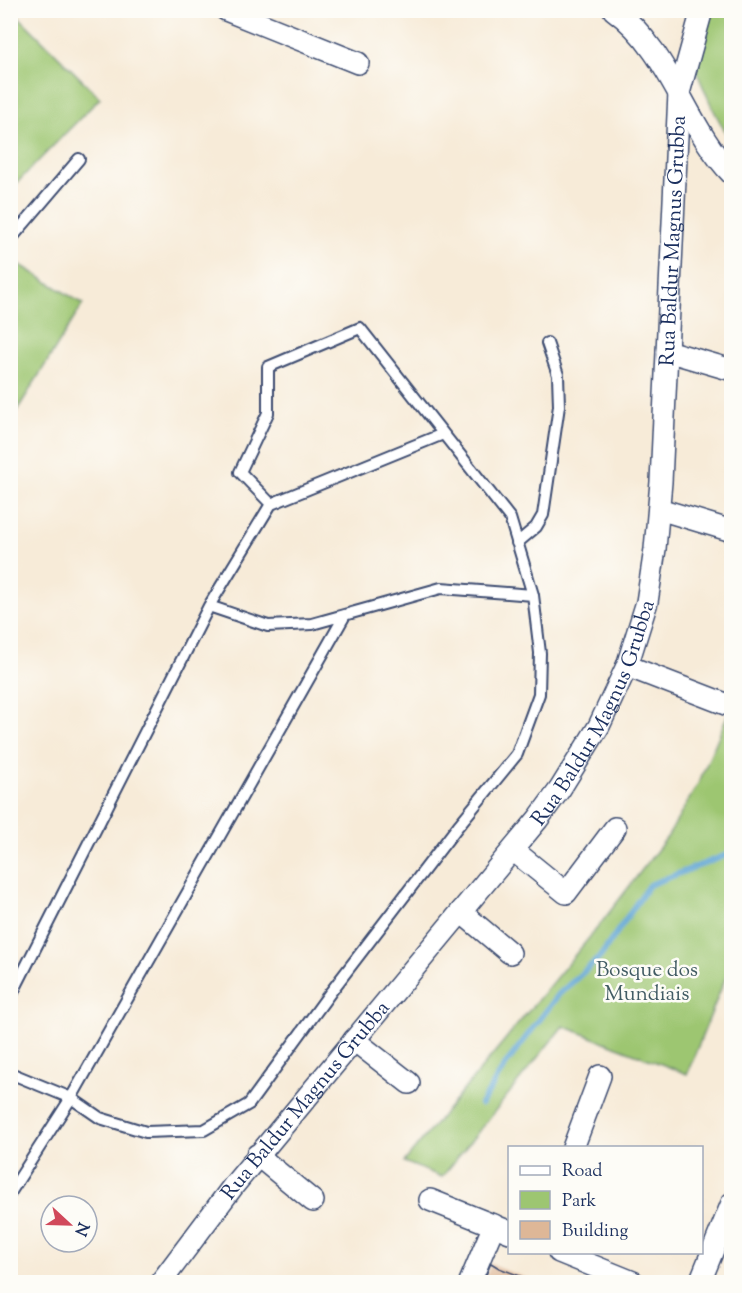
<svg xmlns="http://www.w3.org/2000/svg" width="742" height="1293" viewBox="0 0 742 1293" font-family="'Sorts Mill Goudy',serif">
<style>
.green{fill:#9dc671;stroke:#5c7a68;stroke-width:1.5}
.lines{fill:none;stroke-linecap:round;stroke-linejoin:round}
.stream{stroke:#5ea5d4;stroke-width:6}
.building{fill:#deb797}
.lane-casing{stroke:#3c4b70;stroke-width:14}
.street-casing{stroke:#3c4b70;stroke-width:24}
.lane{stroke:#fff;stroke-width:10}
.street{stroke:#fff;stroke-width:21}
.labels{text-anchor:middle;stroke-width:5;stroke-linejoin:round;paint-order:stroke}
.street-label{font-size:21px;fill:#1b2f5e;stroke:#fdfcf7}
.park-label{font-size:21px;fill:#425c64;stroke:#fdfcf7}
</style>
<rect width="100%" height="100%" fill="#fdfcf7"/>
<filter id="ink" filterUnits="userSpaceOnUse"><feTurbulence type="fractalNoise" baseFrequency=".0167" numOctaves="2"/><feDisplacementMap in="SourceGraphic" scale="12" xChannelSelector="R" yChannelSelector="G"/><feConvolveMatrix kernelMatrix="1 2 1 2 8 2 1 2 1" color-interpolation-filters="sRGB"/></filter>
<filter id="wash" filterUnits="userSpaceOnUse"><feTurbulence type="fractalNoise" baseFrequency=".008" numOctaves="4" result="noise"/><feDisplacementMap in="SourceGraphic" scale="24" xChannelSelector="R" yChannelSelector="G"/><feGaussianBlur stdDeviation="1.35" result="paint"/><feColorMatrix in="noise" values="0 0 0 0 0 0 0 0 0 0 0 0 0 0 0 0 0 1.4 0 .05"/><feComposite in="paint" operator="in"/></filter>
<g filter="url(#wash)">
<rect width="100%" height="100%" fill="#f7ebd8"/>
<!-- green -->
<path class="green" d="M13,11L100,98L11,189L10,11Z
M709,11H717L731,16V143L712,107L693,64Z
M11,259L83,304L11,420Z
M731,707V975L727,974L687,1074L563,1026L442,1177L404,1162L598,927L668,836L699,782Z"/>
<g class="lines">
<!-- stream -->
<path class="stream" d="M481,1104L506,1064L559,994L600,957L649,885L732,853"/>
</g>
<g id="blocks">
<!-- building -->
<path class="building" d="M491,1263L499,1268L536,1282H483Z"/>
</g>
</g>
<g filter="url(#ink)">
<use href="#blocks" fill-opacity="0" stroke="#3c4b70" stroke-width="1.5"/>
<g class="lines">
<defs>
<path id="lane" d="M10,240L79,159
M271,504L443,434
M517,543L536,527L543,515L559,406L558,375L547,343
M209,606L268,626L312,624L441,588L533,595
M10,998L209,606L271,504L240,472L268,413V367L360,328L510,518L533,595L540,653L539,694L517,754L458,826L330,993L249,1104L204,1130L146,1132L100,1118L71,1098L10,1073
M10,1193L71,1098L345,615"/>
<g id="street">
<path d="M226,10L358,63"/>
<path d="M614,10C671,51 685,126 732,174"/>
<path d="M667,351L732,370"/>
<path d="M659,509L732,531"/>
<path d="M627,666L728,705"/>
<path d="M513,850L566,893L615,828"/>
<path d="M461,912L510,953"/>
<path d="M354,1040L409,1083"/>
<path d="M573,1148L600,1076"/>
<path d="M257,1155L313,1201"/>
<path d="M430,1200L510,1232"/>
<path d="M559,1252L633,1282"/>
<path id="s1" d="M161,1282L234,1185L538,819L560,789L599,726L627,666L647,602L655,549L661,482L679,93L702,10"/>
<path d="M470,1282L494,1225"/>
<path d="M700,1282L732,1203"/>
</g>
</defs>
<!-- lane casing -->
<use href="#lane" class="lane-casing"/>
<!-- street casing -->
<use href="#street" class="street-casing"/>
<!-- lane -->
<use href="#lane" class="lane"/>
<!-- street -->
<use href="#street" class="street"/>
</g>
</g>
<g class="labels">
<!-- street labels -->
<g class="street-label">
<text dy="7" stroke="none"><textPath href="#s1" startOffset="1204">Rua Baldur Magnus Grubba</textPath></text>
<text dy="7" stroke="none"><textPath href="#s1" startOffset="718">Rua Baldur Magnus Grubba</textPath></text>
<text dy="7" stroke="none"><textPath href="#s1" startOffset="232">Rua Baldur Magnus Grubba</textPath></text>
</g>
<!-- park labels -->
<g class="park-label">
<text x="647" y="976">Bosque dos<tspan x="647" dy="24">Mundiais</tspan></text>
</g>
</g>
<!-- margin -->
<rect width="742" height="1293" fill="none" stroke="#fdfcf7" stroke-width="36"/>
<!-- legend -->
<rect x="508" y="1146" width="195" height="108" fill="#fdfcf7" stroke="#a3aaba" stroke-width="1.5"/>
<rect x="520" y="1166" width="30" height="9" fill="#ffffff" stroke="#a3aaba" stroke-width="1.5"/>
<text x="562" y="1176" font-size="18" fill="#1b2f5e">Road</text>
<rect x="520" y="1191" width="30" height="18" fill="#9dc671" stroke="#a3aaba" stroke-width="1.5"/>
<text x="562" y="1206" font-size="18" fill="#1b2f5e">Park</text>
<rect x="520" y="1221" width="30" height="18" fill="#deb797" stroke="#a3aaba" stroke-width="1.5"/>
<text x="562" y="1236" font-size="18" fill="#1b2f5e">Building</text>
<!-- north arrow -->
<g transform="translate(69 1224) rotate(112)"><circle r="28" fill="#fdfcf7" stroke="#a3aaba" stroke-width="1.5"/>
<path d="M0-4.5L10 22L0 15L-10 22Z" fill="#d1495b"/>
<text y="-9" font-size="16" font-weight="bold" text-anchor="middle" fill="#1b2f5e">N</text>
</g>
</svg>
